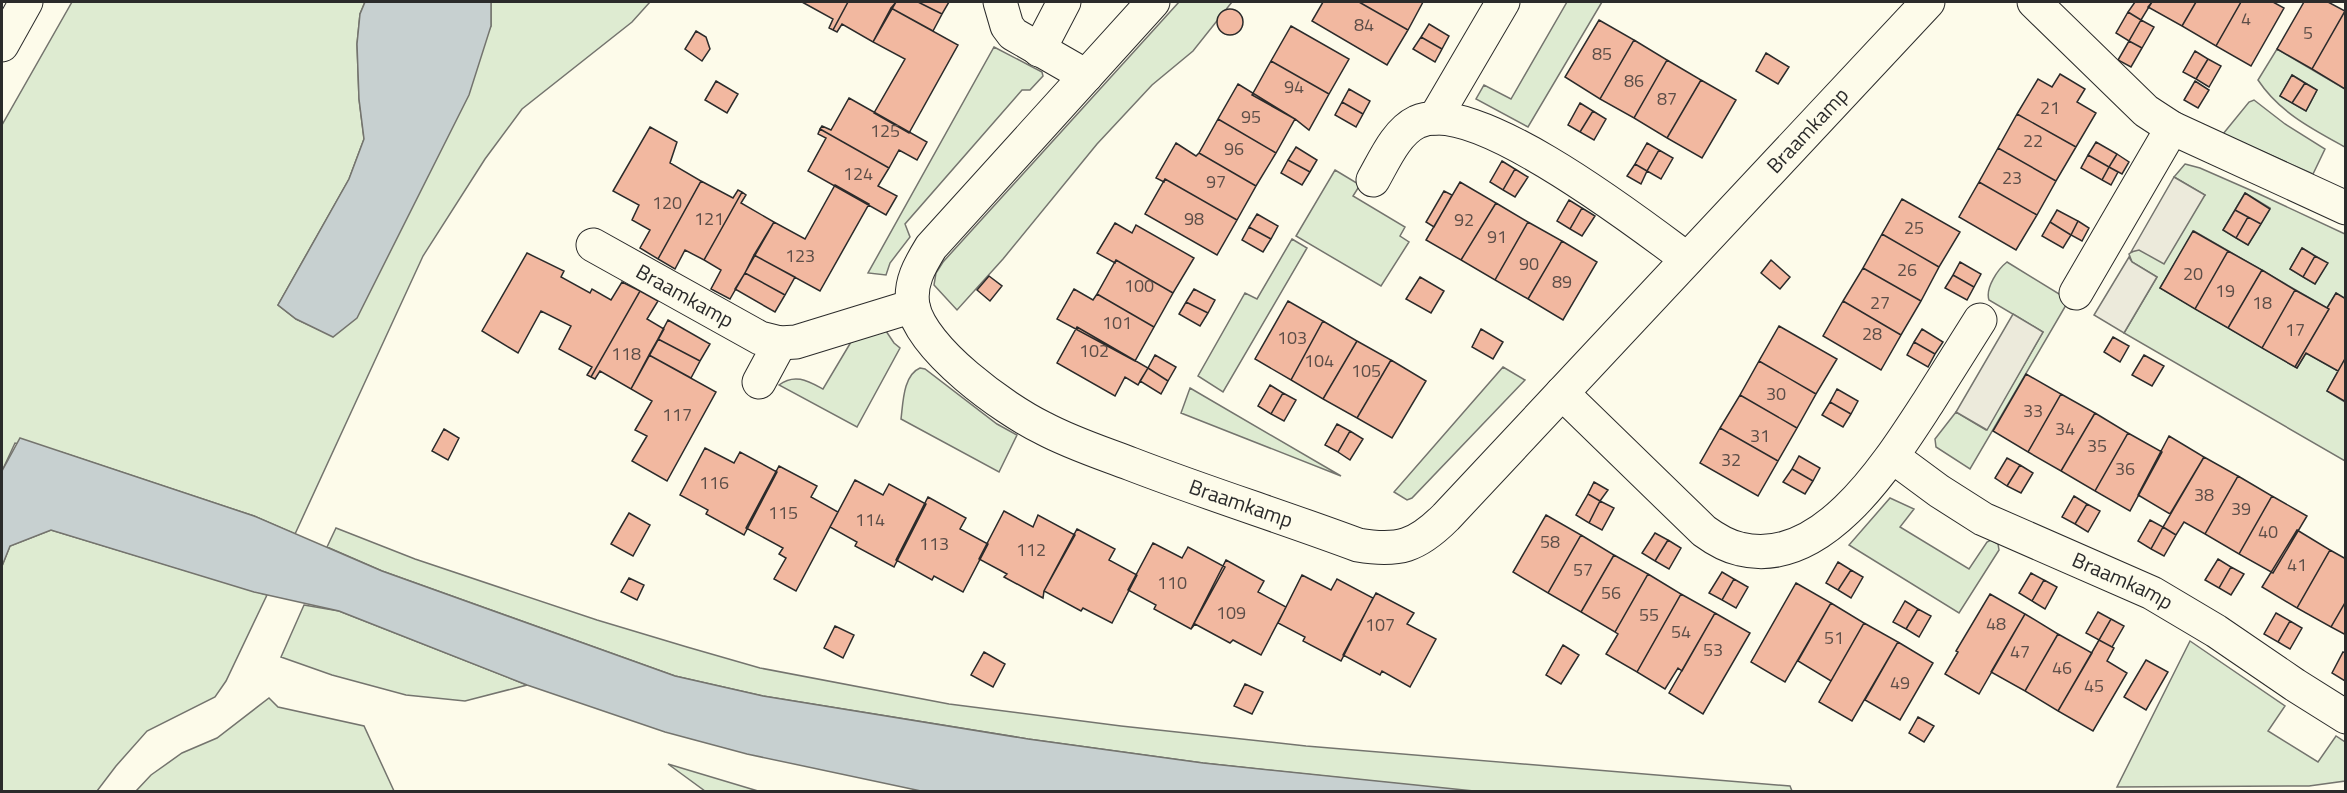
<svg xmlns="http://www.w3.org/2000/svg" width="2347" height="793" viewBox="0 0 2347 793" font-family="'Titillium Web',sans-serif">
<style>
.green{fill:#deebd1;stroke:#74746e;stroke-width:1.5;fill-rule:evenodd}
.parking{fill:#eceadb;stroke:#74746e;stroke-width:1.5}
.water{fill:#c7d0d0;stroke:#74746e;stroke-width:1.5}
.building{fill:#f2b8a0;stroke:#2b2b2b;stroke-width:1.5}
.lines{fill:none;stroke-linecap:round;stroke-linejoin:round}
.minor-casing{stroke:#2b2b2b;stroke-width:35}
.major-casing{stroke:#2b2b2b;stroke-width:35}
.minor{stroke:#fdfbea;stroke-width:33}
.major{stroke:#fdfbea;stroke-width:33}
.labels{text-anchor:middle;stroke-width:4.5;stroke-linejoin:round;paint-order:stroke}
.number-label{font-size:18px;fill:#5d4e48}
.street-label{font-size:21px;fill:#2b2b2b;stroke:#fdfbea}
</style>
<rect width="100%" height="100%" fill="#fdfbea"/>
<!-- green -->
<path class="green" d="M72,2H365L360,14L357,44L359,99L364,139L349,179L278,305L296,319L333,336L491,26V2H650L632,22L522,109L485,159L423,256L295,534L254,516L61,452L15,443L2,471V125Z
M1179,2H1232L1193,51L1152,85L1097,144L1003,259L957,310L934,285L936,273L943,262Z
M1567,2H1602L1528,127L1476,99L1484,85L1511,99Z
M994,47L1042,72L1043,76L1030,90H1022L905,224L910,237L890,263L886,275L868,273Z
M2277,49L2345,89V147C2312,129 2279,112 2258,80ZM2292,75L2317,90L2306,111L2280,96Z
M2254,100L2285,124L2325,149L2313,174L2223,134L2249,102Z
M2185,164L2200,168L2257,193L2345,234V299L2336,293L2327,308L2194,231L2160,288L2297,368L2306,353L2338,371L2327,391L2345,402V461L2124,333L2157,277L2132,262L2129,254L2135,250H2139L2205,195L2174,177ZM2245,193L2270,208L2248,245L2223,230ZM2302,248L2327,263L2315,284L2290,269Z
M1335,170L1360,185L1353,196L1405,227L1400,236L1409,242L1381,286L1296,236Z
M1292,239L1307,248L1223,392L1198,376L1245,293L1257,299Z
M2007,262L2069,300L1970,469L1936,447L1935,439L1956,412L1986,430L2043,332L1989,300C1985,288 1998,269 2007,262Z
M886,331L894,343L900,348L857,427L779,385C795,373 808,381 823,389L851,342Z
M1503,367L1525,380L1412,498L1407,500L1394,492Z
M920,368L925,369L997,424L1017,435L999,472L901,419C903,404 903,375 920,368Z
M1190,388L1341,476L1181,413Z
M1890,498L1914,509L1900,527L1969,569L1987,542L1991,540L1998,544L1999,550L1959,613L1849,545Z
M336,528L415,559L597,620L687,647L760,668L949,704L1121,726L1306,746L1790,786L1792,791L1474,792L1203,763L1028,739L763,696L675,676L382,571L327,547Z
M51,530L267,595L226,681L215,697L147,731L116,766L97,791L2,792V566L10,546Z
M304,605L339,611L527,685L465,701L406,695L332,675L281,657Z
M2190,641L2285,706L2268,731L2318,762L2336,736L2345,742V781L2309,786L2117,787Z
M269,698L278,707L364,726L394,791H136L151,775L182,753L217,738Z
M668,764L758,791H705Z"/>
<!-- parking -->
<path class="parking" d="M2174,177L2205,195L2164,264L2139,250L2131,252Z
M2129,257L2132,262L2157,277L2124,333L2094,315Z
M2013,314L2043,332L1987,430L1956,412Z"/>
<!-- water -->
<path class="water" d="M365,2H491V26L469,95L357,318L333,337L296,319L278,305L349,179L364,139L359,99L357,44L360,14Z
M20,438L254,516L382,571L675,676L763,696L1028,739L1203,763L1474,791H921L747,754L665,732L527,685L339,611L254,592L51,530L10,546L2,566V471Z"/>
<!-- building -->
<path class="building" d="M802,2H848L833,30L829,28L833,19Z
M848,2H896L873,42L842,24L837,32L833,30Z
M896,2H918L942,14L933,31L891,8Z
M918,2H949L942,14Z
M1323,2H1359L1408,30L1387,65L1312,21Z
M1359,2H1423L1408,30Z
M2135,2H2152L2141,20L2128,12Z
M2152,2H2196L2182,26L2148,7Z
M2196,2H2241L2216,46L2182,26Z
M2241,2H2273L2284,8L2251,66L2216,46Z
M2304,2H2328L2345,11L2312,69L2277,49Z
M891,8L958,45L909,133L874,113L905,59L873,42Z
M1217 22a13 13 0 1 1 26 0a13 13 0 1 1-26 0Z
M2345,11L2346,12L2345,89L2312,69Z
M2128,12L2141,20L2129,41L2116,33Z
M1599,20L1634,40L1600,99L1565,77Z
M2141,20L2154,27L2142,48L2129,41Z
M1429,24L1449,36L1442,49L1421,37Z
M1291,26L1349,59L1329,94L1271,61Z
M696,31L706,37L710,49L702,61L685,49Z
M1421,37L1442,49L1435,62L1413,49Z
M1634,40L1667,60L1634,118L1600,99Z
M2129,41L2142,48L2131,67L2118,60Z
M2195,51L2208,59L2196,79L2183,72Z
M1766,53L1789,67L1778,84L1756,71Z
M2208,59L2221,66L2209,87L2196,79Z
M1667,60L1701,80L1667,138L1634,118Z
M1271,61L1329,94L1309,130L1295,119L1252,95Z
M2060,74L2085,89L2077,102L2096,113L2076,147L2017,114L2038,79L2052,87Z
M2292,75L2305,83L2292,103L2280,96Z
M1701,80L1736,100L1702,158L1667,138Z
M716,81L738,94L727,113L705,100Z
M2195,81L2209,90L2198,108L2184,100Z
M2305,83L2317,90L2306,111L2292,103Z
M1238,84L1295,119L1276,153L1218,119Z
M1349,89L1370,101L1363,114L1342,102Z
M849,98L927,142L917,160L899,150L889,168L820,129L822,126L831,130Z
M1342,102L1363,114L1356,127L1335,115Z
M1580,103L1593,111L1580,132L1568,125Z
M1593,111L1606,119L1594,140L1580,132Z
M2017,114L2076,147L2056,181L1998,148Z
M1218,119L1276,153L1256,186L1199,153Z
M650,127L677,142L670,163L701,181L658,259L640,248L650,230L632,220L639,205L613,191Z
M820,129L889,168L878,186L897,196L886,215L808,171L826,138L818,134Z
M2096,142L2117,154L2109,167L2088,155Z
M1176,143L1196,156L1199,153L1256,186L1237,220L1165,179L1164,182L1156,178Z
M1647,143L1659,150L1647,171L1635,164Z
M1296,147L1317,160L1310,172L1288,160Z
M1998,148L2056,181L2037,215L1979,182Z
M1659,150L1673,158L1661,179L1647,171Z
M2117,154L2129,162L2122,174L2109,167Z
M2088,155L2109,167L2102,180L2081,168Z
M1288,160L1310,172L1302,185L1281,173Z
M1502,161L1515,169L1503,190L1490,182Z
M1635,164L1647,171L1641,184L1627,176Z
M2109,167L2118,172L2111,185L2102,180Z
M1515,169L1528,177L1515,197L1503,190Z
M1165,179L1237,220L1217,255L1145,214Z
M701,181L733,198L738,190L742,192L704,260L685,250L675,269L658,259Z
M1460,182L1496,203L1461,260L1426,240Z
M1979,182L2037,215L2016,250L1959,217Z
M835,185L869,204L820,291L754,255L774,222L805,239Z
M1444,191L1452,195L1434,227L1426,222Z
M742,192L746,195L741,203L774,222L730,299L711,289L721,270L704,260Z
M2245,193L2270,209L2261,224L2235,210Z
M1902,199L1960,232L1939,267L1882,234Z
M1569,200L1582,208L1570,229L1557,221Z
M1496,203L1528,222L1495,280L1461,260Z
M1582,208L1595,216L1582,236L1570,229Z
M2057,210L2078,221L2071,235L2050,222Z
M2235,210L2248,217L2236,238L2223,230Z
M1257,214L1278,226L1271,239L1249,227Z
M2248,217L2261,224L2248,245L2236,238Z
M2078,221L2089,228L2082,241L2071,235Z
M1528,222L1562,241L1528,299L1495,280Z
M2050,222L2071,235L2063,248L2042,236Z
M1115,223L1132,233L1136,225L1194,258L1173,293L1116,260L1115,263L1097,253Z
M1249,227L1271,239L1263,252L1242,240Z
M2193,231L2228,251L2195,309L2160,288Z
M1882,234L1939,267L1921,301L1863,268Z
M1562,241L1597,262L1563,320L1528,299Z
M2302,248L2315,256L2303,277L2290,269Z
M2228,251L2262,270L2228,328L2195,309Z
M527,253L564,271L561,277L590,293L592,289L611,300L622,282L640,291L591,377L587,375L592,367L559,349L571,326L541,311L518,353L482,331Z
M754,255L795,277L785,295L745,273Z
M2315,256L2328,263L2315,284L2303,277Z
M1116,260L1173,293L1154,327L1097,294Z
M1771,260L1790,277L1780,289L1761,273Z
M1960,262L1981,274L1974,287L1953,275Z
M1863,268L1921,301L1901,335L1843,301Z
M2262,270L2295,290L2262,348L2228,328Z
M745,273L785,295L775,312L735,289Z
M1953,275L1974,287L1967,300L1945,288Z
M989,276L1002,286L990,301L977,290Z
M1420,277L1444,291L1431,313L1406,299Z
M1074,289L1093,300L1097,294L1154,327L1135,361L1057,319Z
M1194,289L1215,300L1208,313L1186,302Z
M2295,290L2329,309L2295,367L2262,348Z
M640,291L658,301L647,319L664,329L631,389L600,371L595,379L591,377Z
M2336,293L2346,299V357L2338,371L2306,353L2297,368L2295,367L2329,309L2327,308Z
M1288,301L1323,321L1291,380L1255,359Z
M1843,301L1901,335L1881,370L1823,336Z
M1186,302L1208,313L1200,326L1179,314Z
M668,320L710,344L700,361L658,339Z
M1323,321L1357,341L1323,399L1291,380Z
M1779,326L1837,359L1816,394L1759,361Z
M1077,327L1148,368L1138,385L1125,377L1115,396L1057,363Z
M1481,329L1503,342L1493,359L1472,347Z
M1922,329L1943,342L1935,354L1914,342Z
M2113,337L2129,346L2120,362L2104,352Z
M658,339L700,361L691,378L649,355Z
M1357,341L1391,360L1357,418L1323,399Z
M1914,342L1935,354L1928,367L1907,355Z
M649,355L716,392L667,481L632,461L647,436L635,430L652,401L631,389Z
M1155,355L1176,367L1168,381L1148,368Z
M2144,355L2164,366L2152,386L2132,375Z
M2346,357V402L2327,391Z
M1391,360L1426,381L1392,438L1357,418Z
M1759,361L1816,394L1797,428L1740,395Z
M1148,368L1168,381L1161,394L1140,381Z
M2026,374L2061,394L2028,452L1993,431Z
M1270,385L1283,393L1271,414L1258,406Z
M1837,389L1858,401L1851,414L1830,402Z
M1283,393L1296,400L1284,421L1271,414Z
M2061,394L2095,413L2061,471L2028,452Z
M1740,395L1797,428L1778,461L1720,428Z
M1830,402L1851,414L1843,427L1822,415Z
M2095,413L2128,433L2095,491L2061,471Z
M1337,424L1350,431L1338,452L1325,445Z
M1720,428L1778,461L1758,496L1700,463Z
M444,429L459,438L448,460L432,451Z
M1350,431L1363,439L1350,460L1338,452Z
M2128,433L2162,452L2130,511L2095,491Z
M2169,436L2204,457L2170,514L2138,495Z
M705,448L734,463L740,452L777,472L744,535L706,514L708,510L680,495Z
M1799,456L1820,468L1813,481L1792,469Z
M2204,457L2238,476L2205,534L2184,522L2176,535L2163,527Z
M2007,458L2020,465L2007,486L1995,478Z
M2020,465L2033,473L2021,493L2007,486Z
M779,466L817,486L811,497L838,512L796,591L774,579L786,558L779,554L783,548L746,528Z
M1792,469L1813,481L1805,494L1783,482Z
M2238,476L2272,496L2239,554L2205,534Z
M855,480L883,495L889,484L926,504L894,567L855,546L857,542L830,527Z
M1594,482L1608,490L1600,501L1588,494Z
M1588,494L1600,501L1589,523L1576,515Z
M2074,496L2087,504L2075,524L2062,517Z
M2272,496L2307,516L2273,573L2239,554Z
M928,497L966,518L960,529L988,544L963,592L934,576L932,580L896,560Z
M1600,501L1614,508L1602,530L1589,523Z
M2087,504L2100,511L2088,532L2075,524Z
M1004,511L1033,527L1038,515L1075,535L1044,591L1043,598L1004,577L1007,574L979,559Z
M629,513L650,525L633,556L611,544Z
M1546,515L1581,535L1548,593L1513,572Z
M2150,520L2163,527L2151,549L2138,541Z
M2163,527L2176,535L2164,556L2151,549Z
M1077,529L1115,549L1109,560L1137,575L1112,623L1083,608L1081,611L1044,591Z
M2297,530L2330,550L2297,608L2262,587Z
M1655,533L1668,540L1655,561L1642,553Z
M1581,535L1614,555L1581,612L1548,593Z
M1668,540L1681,548L1669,569L1655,561Z
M1153,543L1182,558L1188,547L1225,567L1191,629L1154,609L1156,605L1128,590Z
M2330,550L2346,559V601L2331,627L2297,608Z
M1614,555L1648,574L1615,632L1581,612Z
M2218,559L2231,567L2219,588L2205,580Z
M1226,560L1264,581L1258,592L1286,607L1261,655L1233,640L1230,643L1195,624L1191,629Z
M1838,562L1851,570L1838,590L1826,583Z
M2231,567L2244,574L2231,595L2219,588Z
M1851,570L1863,577L1851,598L1838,590Z
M1722,572L1734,579L1722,600L1709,593Z
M2031,573L2044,580L2032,601L2019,593Z
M1648,574L1681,594L1637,672L1606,654L1618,634L1615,632Z
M1302,575L1331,590L1337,579L1373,598L1341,661L1303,641L1305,637L1278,623Z
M629,578L644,585L637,600L621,592Z
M1734,579L1748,587L1736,608L1722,600Z
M2044,580L2057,587L2045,609L2032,601Z
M1796,583L1831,603L1785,682L1751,662Z
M1376,593L1414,613L1407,624L1436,639L1410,687L1382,671L1380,675L1343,655Z
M1681,594L1715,613L1682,671L1678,668L1665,689L1637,672Z
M1990,594L2025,614L1979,694L1945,674L1958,652L1956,651Z
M1905,601L1918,609L1906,629L1893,622Z
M2346,601V635L2331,627Z
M1831,603L1864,623L1831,681L1798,661Z
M1918,609L1931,616L1919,637L1906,629Z
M2098,612L2111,619L2099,640L2086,633Z
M1715,613L1750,633L1703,714L1669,693Z
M2276,613L2290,621L2278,642L2264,634Z
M2025,614L2058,634L2025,691L1991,672Z
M2111,619L2124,626L2112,647L2099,640Z
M2290,621L2302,628L2290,649L2278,642Z
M1864,623L1898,642L1852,721L1819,702Z
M835,626L854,635L843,658L824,648Z
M2058,634L2092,653L2058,711L2025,691Z
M2099,640L2114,648L2107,661L2127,673L2093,731L2058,711Z
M1898,642L1933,663L1900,720L1865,700Z
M1563,645L1579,655L1561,684L1546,675Z
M984,652L1005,664L993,687L971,675Z
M2343,652L2346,653L2345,681L2332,673Z
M2146,660L2168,672L2146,710L2124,697Z
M1245,684L1263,692L1252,714L1234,706Z
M1918,717L1934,726L1924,742L1909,733Z"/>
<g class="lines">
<defs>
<g id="minor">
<path d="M1000,2L1007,26L1013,34L1086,76"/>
<path id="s1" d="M1153,2L931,247C920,265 909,283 913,306C922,350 1004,409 1043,428C1071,443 1102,453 1131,464C1206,493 1283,517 1358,545C1399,552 1417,546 1446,517L1928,2"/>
<path d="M2034,2L2146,111L2172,128L2346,208"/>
<path d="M1039,50L1064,2"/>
<path d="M1435,118L1503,2"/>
<path d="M1373,180C1384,161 1396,132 1417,122C1475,96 1640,224 1687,259"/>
<path id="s2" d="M593,245L760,338L780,343L796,342L913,306"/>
<path d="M2076,293L2172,128"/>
<path d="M759,382L780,343"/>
<path d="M1562,393L1704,531C1715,539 1726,546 1740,549C1824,570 1891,459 1929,401C1946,374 1963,347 1980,320"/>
<path id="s3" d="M1893,457L1939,491L1983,519L2152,593L2216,631L2295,685L2346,717"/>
</g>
<path id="major" d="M2,45L26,2"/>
</defs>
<!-- minor casing -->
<use href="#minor" class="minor-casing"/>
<!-- major casing -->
<use href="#major" class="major-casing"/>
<!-- minor -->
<use href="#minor" class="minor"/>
<!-- major -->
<use href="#major" class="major"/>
</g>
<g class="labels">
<!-- number labels -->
<g class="number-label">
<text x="2246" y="25">4</text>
<text x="1364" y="31">84</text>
<text x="2308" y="39">5</text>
<text x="1602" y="60">85</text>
<text x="1634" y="87">86</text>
<text x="1294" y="93">94</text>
<text x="1667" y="105">87</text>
<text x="2050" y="114">21</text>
<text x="1251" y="123">95</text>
<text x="885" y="137">125</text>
<text x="2033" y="147">22</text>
<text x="1234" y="155">96</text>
<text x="858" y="180">124</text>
<text x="2012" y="184">23</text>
<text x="1216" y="188">97</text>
<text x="667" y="209">120</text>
<text x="709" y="225">121</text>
<text x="1194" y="225">98</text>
<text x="1464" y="226">92</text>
<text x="1914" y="234">25</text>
<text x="1497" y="243">91</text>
<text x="800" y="262">123</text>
<text x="1529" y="270">90</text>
<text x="1907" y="276">26</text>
<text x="2193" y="280">20</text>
<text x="1562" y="288">89</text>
<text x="1139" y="292">100</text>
<text x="2225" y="297">19</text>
<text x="1880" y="309">27</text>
<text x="2262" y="309">18</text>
<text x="1117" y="329">101</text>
<text x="2295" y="336">17</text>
<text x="1872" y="340">28</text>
<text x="1292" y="344">103</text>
<text x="1094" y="357">102</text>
<text x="626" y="360">118</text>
<text x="1319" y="367">104</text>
<text x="1366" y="377">105</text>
<text x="1776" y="400">30</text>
<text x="2033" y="417">33</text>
<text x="677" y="421">117</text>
<text x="2065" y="435">34</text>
<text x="1760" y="442">31</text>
<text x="2097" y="452">35</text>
<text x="1731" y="466">32</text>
<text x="2125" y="475">36</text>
<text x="714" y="489">116</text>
<text x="2204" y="501">38</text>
<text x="2241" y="515">39</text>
<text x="783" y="519">115</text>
<text x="870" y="526">114</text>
<text x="2268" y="538">40</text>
<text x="1550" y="548">58</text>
<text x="934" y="550">113</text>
<text x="1031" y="556">112</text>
<text x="2297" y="571">41</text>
<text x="1583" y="576">57</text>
<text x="1172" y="589">110</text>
<text x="1611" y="599">56</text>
<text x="1231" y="619">109</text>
<text x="1649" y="621">55</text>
<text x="1996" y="630">48</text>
<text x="1380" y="631">107</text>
<text x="1681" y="638">54</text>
<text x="1834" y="644">51</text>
<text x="1713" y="656">53</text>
<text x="2020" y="658">47</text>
<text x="2062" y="674">46</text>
<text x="1900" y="689">49</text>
<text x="2094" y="692">45</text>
</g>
<!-- street labels -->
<g class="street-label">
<text dy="7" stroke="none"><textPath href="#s1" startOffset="1539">Braamkamp</textPath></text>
<text dy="7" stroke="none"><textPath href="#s2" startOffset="105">Braamkamp</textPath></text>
<text dy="7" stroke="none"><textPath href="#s1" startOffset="788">Braamkamp</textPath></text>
<text dy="7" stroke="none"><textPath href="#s3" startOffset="262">Braamkamp</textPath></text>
</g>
</g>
<!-- border -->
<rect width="2347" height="793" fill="none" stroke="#2b2b2b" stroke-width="6"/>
</svg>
